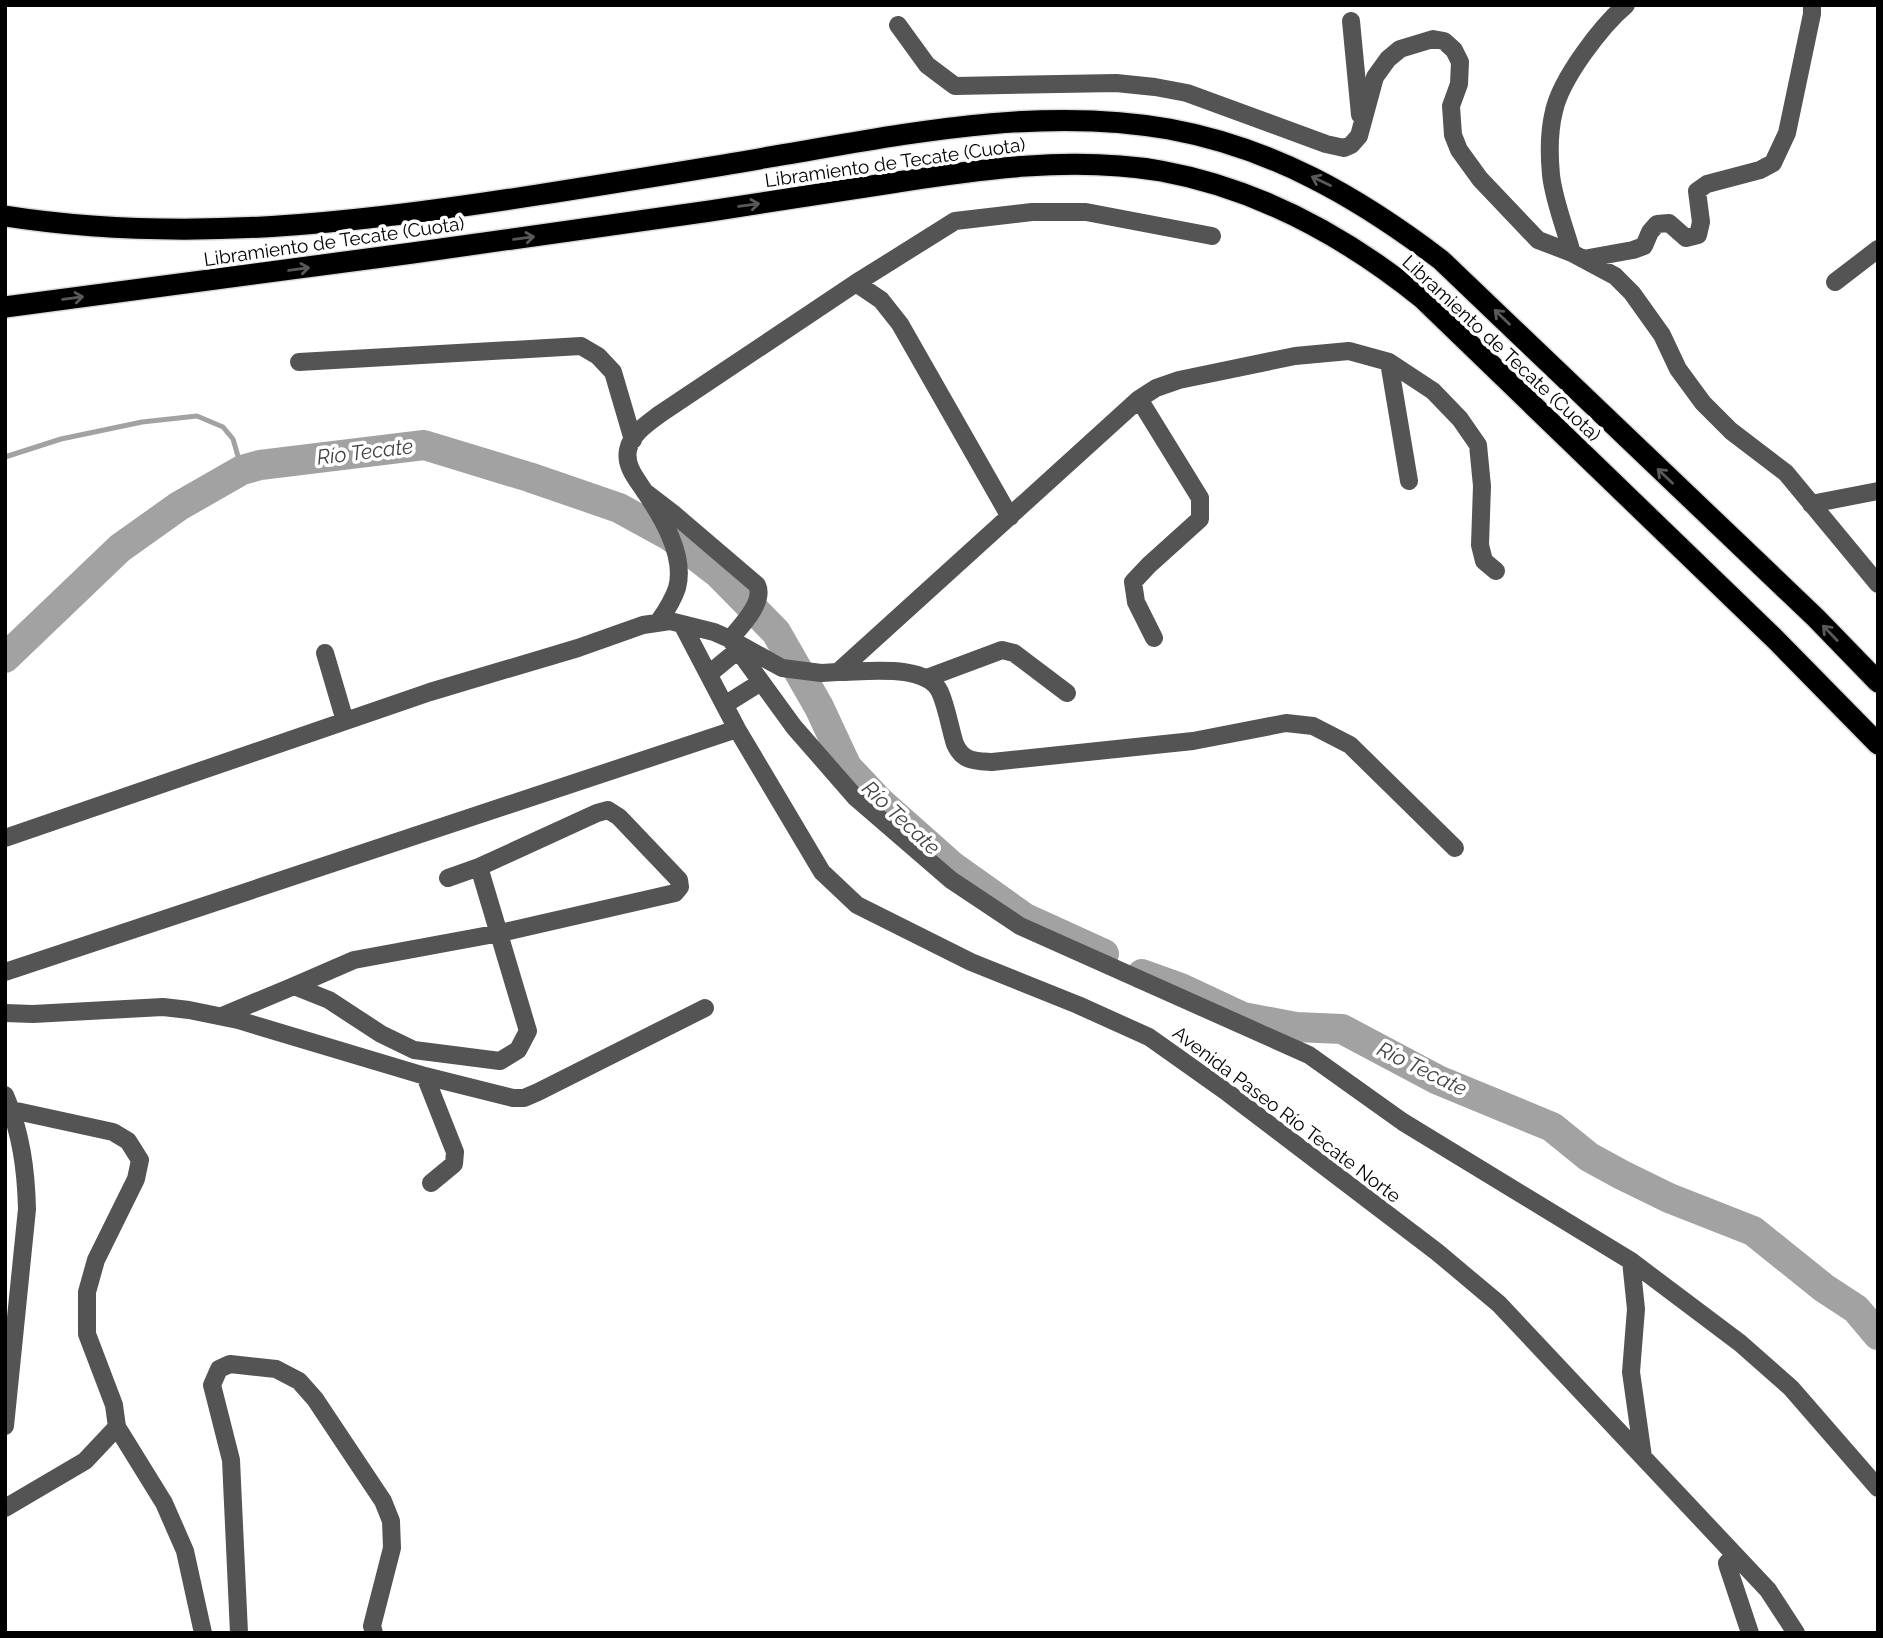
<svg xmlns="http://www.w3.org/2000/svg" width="1883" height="1638" viewBox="0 0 1883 1638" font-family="Raleway,sans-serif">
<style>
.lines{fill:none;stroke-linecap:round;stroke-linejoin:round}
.stream{stroke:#a2a2a2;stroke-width:5}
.river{stroke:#a2a2a2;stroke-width:30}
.highway-casing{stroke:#dbdbdb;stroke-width:24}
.minor{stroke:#545454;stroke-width:18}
.highway{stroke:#000;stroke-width:21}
.oneway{stroke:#595959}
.labels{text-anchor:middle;stroke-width:7;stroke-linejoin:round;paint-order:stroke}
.street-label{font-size:19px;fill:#000;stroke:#fff}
.water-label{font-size:21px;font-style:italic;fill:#434343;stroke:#fff}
</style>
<rect width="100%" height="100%" fill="#fff"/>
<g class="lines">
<!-- stream -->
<path class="stream" d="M5,457L61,439L142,422L197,416L223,427L233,439L242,470"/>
<!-- river -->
<path class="river" d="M5,658L120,548L179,506L242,470L260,465L424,445L529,477L619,508L670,536L718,573L776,632L819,707L847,767L880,802L952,866L1025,918L1104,954
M1142,974L1181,988L1243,1017L1296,1027L1342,1029L1438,1080L1552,1127L1589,1157L1622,1175L1669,1198L1753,1231L1824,1288L1856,1309L1878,1335"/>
<defs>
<path id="highway" d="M5,216C184,244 360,223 537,195C613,183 689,171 764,158C896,136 1035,105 1169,129C1273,148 1358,197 1441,260L1816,618L1878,682
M5,307C241,277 475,245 710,211C771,202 831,192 891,183C980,169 1071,156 1161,171C1260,189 1345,236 1422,298L1776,640L1878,744"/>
</defs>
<!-- highway casing -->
<use href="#highway" class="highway-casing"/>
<!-- minor -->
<path class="minor" d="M1351,21L1360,115
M898,25L927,65L955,86L1116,83L1155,87L1187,93L1326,144L1344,148L1351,145L1359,136L1375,77L1388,59L1400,49L1433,39L1444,41L1454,50L1460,62L1459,84L1451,106L1453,135L1459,150L1480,179L1538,240L1572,253L1615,276L1632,293L1662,335L1678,369L1703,403L1731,431L1786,473L1878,584
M1572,253C1565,228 1554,201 1551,175C1549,154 1549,131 1554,111C1561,79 1601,26 1626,5
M1583,259L1633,250L1644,246L1650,232L1657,224L1669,223L1686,238L1698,235L1701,222L1697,191L1707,184L1760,170L1773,163L1787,133L1812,14V5
M1835,282L1878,249
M856,283L881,300L900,324L1010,517
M299,362L581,346L598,356L613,372L633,440
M1389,362L1409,481
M1139,399L1200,498V519L1149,565L1133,582L1136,602L1154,638
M645,492L675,515L757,585C765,602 741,626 730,639L782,668L821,673L838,672L1139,399L1156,388L1179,380L1295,356L1349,351L1389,362L1433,391L1460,419L1478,445L1482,486L1480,545L1484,561L1496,571
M1811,504L1878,491
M659,621C666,611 673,600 677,588C686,555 661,515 643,489C635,477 625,465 628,450C631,434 648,423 660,414L856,283L955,221L1032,212H1086L1212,236
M682,624L737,729L822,872L857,905L971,962L1078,1005L1149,1037L1228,1093L1437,1252L1499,1304L1768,1590L1796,1633
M325,653L345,721
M838,672C866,672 926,663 940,692C947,708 950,728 955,744C963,762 975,761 992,762L1193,741L1286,723L1313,726L1350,745L1455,848
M709,674L738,650
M927,678L1002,650L1014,653L1067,693
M726,704L761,682
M5,838L430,692L578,648L643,625L670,621L714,632L730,639L794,727L856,798L951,880L1020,926L1309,1055L1403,1122L1631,1261L1740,1343L1791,1388L1878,1488
M5,972L737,729
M294,986L354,960L500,933L675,893L680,887L679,880L619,817L608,810L597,813L479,867L448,878
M5,1013L33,1014L163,1007L189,1010L238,1020L425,1076L513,1098H524L538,1092L705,1008
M222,1016L294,986L329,1000L381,1034L414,1050L500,1061L518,1050L528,1031L479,867
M425,1076L455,1152L454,1164L431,1183
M5,1095C21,1132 26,1169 27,1209L5,1426
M1631,1261L1636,1309L1631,1372L1643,1457
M117,1427L164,1503L185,1551L203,1633
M5,1508L85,1461L117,1427L114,1405L87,1334V1292L96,1260L136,1179L140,1160L128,1141L113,1132L12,1110
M1735,1555L1727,1563L1728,1567L1750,1633
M239,1633L231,1460L212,1385L219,1369L230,1364L276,1369L299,1381L315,1399L383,1501L391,1521L392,1548L372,1626L374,1633"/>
<!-- highway -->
<use href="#highway" class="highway"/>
</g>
<!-- one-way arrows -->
<defs><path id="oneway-shaft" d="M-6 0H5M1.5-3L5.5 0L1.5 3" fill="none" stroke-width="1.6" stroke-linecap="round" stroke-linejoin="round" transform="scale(1.75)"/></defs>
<g class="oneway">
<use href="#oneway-shaft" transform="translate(1321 181) rotate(-154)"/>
<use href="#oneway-shaft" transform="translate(749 205) rotate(-8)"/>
<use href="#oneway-shaft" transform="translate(524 238) rotate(-8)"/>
<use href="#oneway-shaft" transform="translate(299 269) rotate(-8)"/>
<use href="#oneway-shaft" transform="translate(73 298) rotate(-7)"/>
<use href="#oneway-shaft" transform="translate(1502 317) rotate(-136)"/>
<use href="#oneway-shaft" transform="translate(1665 476) rotate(-136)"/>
<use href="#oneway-shaft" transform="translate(1830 633) rotate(-134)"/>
</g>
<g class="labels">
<!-- street labels -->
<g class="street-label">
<text transform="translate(895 162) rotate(-8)" y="7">Libramiento de Tecate (Cuota)</text>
<text transform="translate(334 241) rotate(-8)" y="7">Libramiento de Tecate (Cuota)</text>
<text transform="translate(1502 348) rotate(43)" y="7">Libramiento de Tecate (Cuota)</text>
<text transform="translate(1287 1114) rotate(37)" y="7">Avenida Paseo Río Tecate Norte</text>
</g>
<!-- water labels -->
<g class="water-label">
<text transform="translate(365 452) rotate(-7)" y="7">Río Tecate</text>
<text transform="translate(901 818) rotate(43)" y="7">Río Tecate</text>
<text transform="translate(1422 1069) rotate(26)" y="7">Río Tecate</text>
</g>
</g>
<!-- border -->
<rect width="1883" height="1638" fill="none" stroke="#000000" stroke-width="14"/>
</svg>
